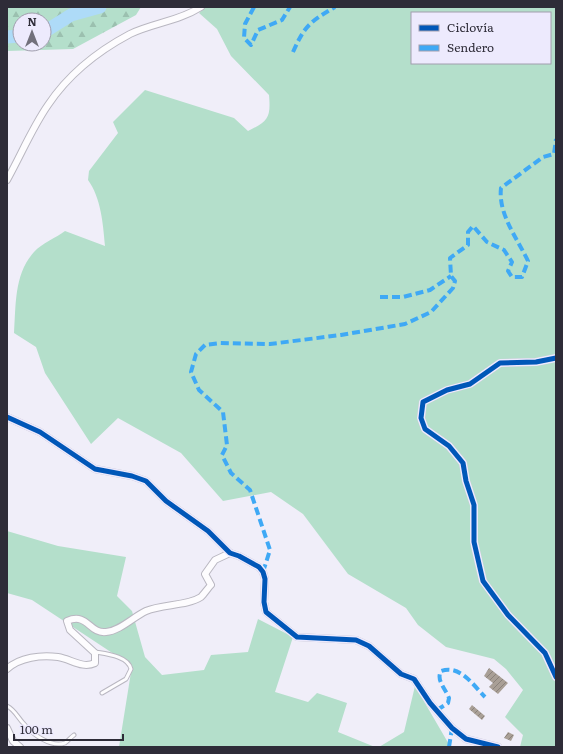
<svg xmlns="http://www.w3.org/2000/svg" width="563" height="754" viewBox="0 0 563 754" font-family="Literata,serif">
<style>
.grass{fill:#b4dfcb;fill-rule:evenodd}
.forest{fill:url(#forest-firs);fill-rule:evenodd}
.park{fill:url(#park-crowns)}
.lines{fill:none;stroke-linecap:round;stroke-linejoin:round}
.river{stroke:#aedbf8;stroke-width:13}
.building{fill:url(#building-hatch)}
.service-casing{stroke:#b9b7c1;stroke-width:5}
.minor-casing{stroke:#b9b7c1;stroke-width:8}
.service{stroke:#fdfcfe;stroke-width:3}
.minor{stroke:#fdfcfe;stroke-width:6}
.quiet{stroke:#3fa9f5;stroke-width:4;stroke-dasharray:8 4;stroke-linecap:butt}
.cycleway-casing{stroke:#edeafd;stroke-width:8}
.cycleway{stroke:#0057b8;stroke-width:5}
</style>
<defs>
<pattern id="forest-firs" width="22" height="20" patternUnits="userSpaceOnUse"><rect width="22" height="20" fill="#b4dfcb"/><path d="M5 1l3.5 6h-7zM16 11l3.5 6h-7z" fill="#9bc0af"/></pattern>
<pattern id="park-crowns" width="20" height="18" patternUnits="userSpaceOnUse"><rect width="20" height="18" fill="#b4dfcb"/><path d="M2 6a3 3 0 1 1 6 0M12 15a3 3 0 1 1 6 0" fill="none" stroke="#9bc0af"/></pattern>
<pattern id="building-hatch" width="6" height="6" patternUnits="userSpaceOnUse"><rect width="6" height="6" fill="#a99f96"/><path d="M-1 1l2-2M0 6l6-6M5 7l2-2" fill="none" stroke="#8a827b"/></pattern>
</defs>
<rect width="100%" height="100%" fill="#f0eef9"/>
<!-- grass -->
<path class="grass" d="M206,7H556V747H520L523,735L505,717L523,690L506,669L494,659L446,647L418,625L406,608L348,574L303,514L271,492L223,501L181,453L118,418L91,444L45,373L36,347L14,333C16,305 14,274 34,252C42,243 56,238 65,231L105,246C103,223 101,198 88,180L89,171L118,133L113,122L145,90L234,118L248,131C268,121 271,118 269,95L231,56L217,29L199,13ZM412,13H550V63H412Z
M7,531L58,546L126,557L117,596L132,611L145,657L162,675L204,670L211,655L248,652L258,619L293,637L275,692L308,702L317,693L347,703L338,732L375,747H119L132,666L32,600L7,593Z
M415,686L450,746L379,747L404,732Z"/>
<!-- forest -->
<path class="forest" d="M7,7H141L136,15L73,49L7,51ZM20,20H44V44H20Z"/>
<!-- park -->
<path class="park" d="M89,7H104C92,15 77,11 64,17C57,21 53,29 44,32V27L69,9Z
M20,31V36L7,38V33Z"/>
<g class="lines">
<!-- river -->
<path class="river" d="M44,32L71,15L100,7
M7,37L20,36"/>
</g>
<!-- building -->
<path class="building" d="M489,668L508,683L498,694L489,687L493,683L484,676Z
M472,705L485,716L482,720L469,709Z
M508,732L514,735L511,741L504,738Z"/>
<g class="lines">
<defs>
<path id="service" d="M95,652C107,654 128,656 131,669L126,679L102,693
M7,706C15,710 18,718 24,724C32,734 51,748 65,743C68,741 71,737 74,735"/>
<path id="minor" d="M7,180C21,155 32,128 48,105C68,75 98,51 130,34C153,23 179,21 201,7
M556,358L536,362L500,363L470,384L447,390L423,402L421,418L425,429L449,446L463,463L466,481L474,505V542L483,581L508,615L545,653L556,677
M7,417L40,432L95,469L132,476L146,481L166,501L208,531L230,553L239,556L259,567L263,572L265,579L264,602L266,612L297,637L356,640L369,646L401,674L414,679L430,703L452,728L466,739L498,747
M7,669C20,657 41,655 58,657C71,659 82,669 95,663V653L70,630L67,621C88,612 89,634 106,632C120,631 133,617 146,611C162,604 187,606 201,597C204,594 208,588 211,585L205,574L215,560L230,553
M7,728L13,741L20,747"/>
</defs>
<!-- service casing -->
<use href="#service" class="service-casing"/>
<!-- minor casing -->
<use href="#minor" class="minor-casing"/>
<!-- service -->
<use href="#service" class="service"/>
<!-- minor -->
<use href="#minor" class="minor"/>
<!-- quiet -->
<path class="quiet" d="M254,7L245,24L244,38L251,45L258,30L282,20L290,7
M293,52C305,25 310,22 335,7
M380,297H403L430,290L451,276
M263,572L270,550L250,490L231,473L222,455L227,445L223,412L199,390L191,372L196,354L205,345L220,343L270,344L341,335L405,324L431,312L453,288L455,281L451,276L450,258L468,245V232L473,226L487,242L504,250L512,262L508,271L512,277H522L528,261C517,238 498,214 501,188L543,157L554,154L556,139
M437,710L448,703L449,698C445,688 436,680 441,671C460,664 474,686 485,697
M449,747L452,728"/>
<defs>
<path id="cycleway" d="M556,358L536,362L500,363L470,384L447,390L423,402L421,418L425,429L449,446L463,463L466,481L474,505V542L483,581L508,615L545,653L556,677
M7,417L40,432L95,469L132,476L146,481L166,501L208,531L230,553L239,556L259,567L263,572L265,579L264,602L266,612L297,637L356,640L369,646L401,674L414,679L430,703L452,728L466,739L498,747"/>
</defs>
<!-- cycleway casing -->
<use href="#cycleway" class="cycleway-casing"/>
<!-- cycleway -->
<use href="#cycleway" class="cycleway"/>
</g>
<!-- border -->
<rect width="563" height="754" fill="none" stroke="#2e2c38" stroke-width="16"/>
<!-- legend -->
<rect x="411" y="12" width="140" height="52" fill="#edeafd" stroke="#a19eae"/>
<rect x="419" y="25" width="20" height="6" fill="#0057b8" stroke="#a19eae"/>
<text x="447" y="32" font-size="12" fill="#2e2c38">Ciclovía</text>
<rect x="419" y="45" width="20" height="6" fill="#3fa9f5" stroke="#a19eae"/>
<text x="447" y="52" font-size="12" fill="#2e2c38">Sendero</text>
<!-- north arrow -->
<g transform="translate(32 32)"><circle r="19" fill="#edeafd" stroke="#a19eae"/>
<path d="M0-3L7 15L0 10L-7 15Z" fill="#72707c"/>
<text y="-6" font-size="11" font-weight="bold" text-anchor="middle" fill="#2e2c38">N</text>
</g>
<!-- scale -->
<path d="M14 734v6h109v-6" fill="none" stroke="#2e2c38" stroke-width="2"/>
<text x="20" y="734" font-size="12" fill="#2e2c38" stroke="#edeafd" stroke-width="3" paint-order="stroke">100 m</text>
</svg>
